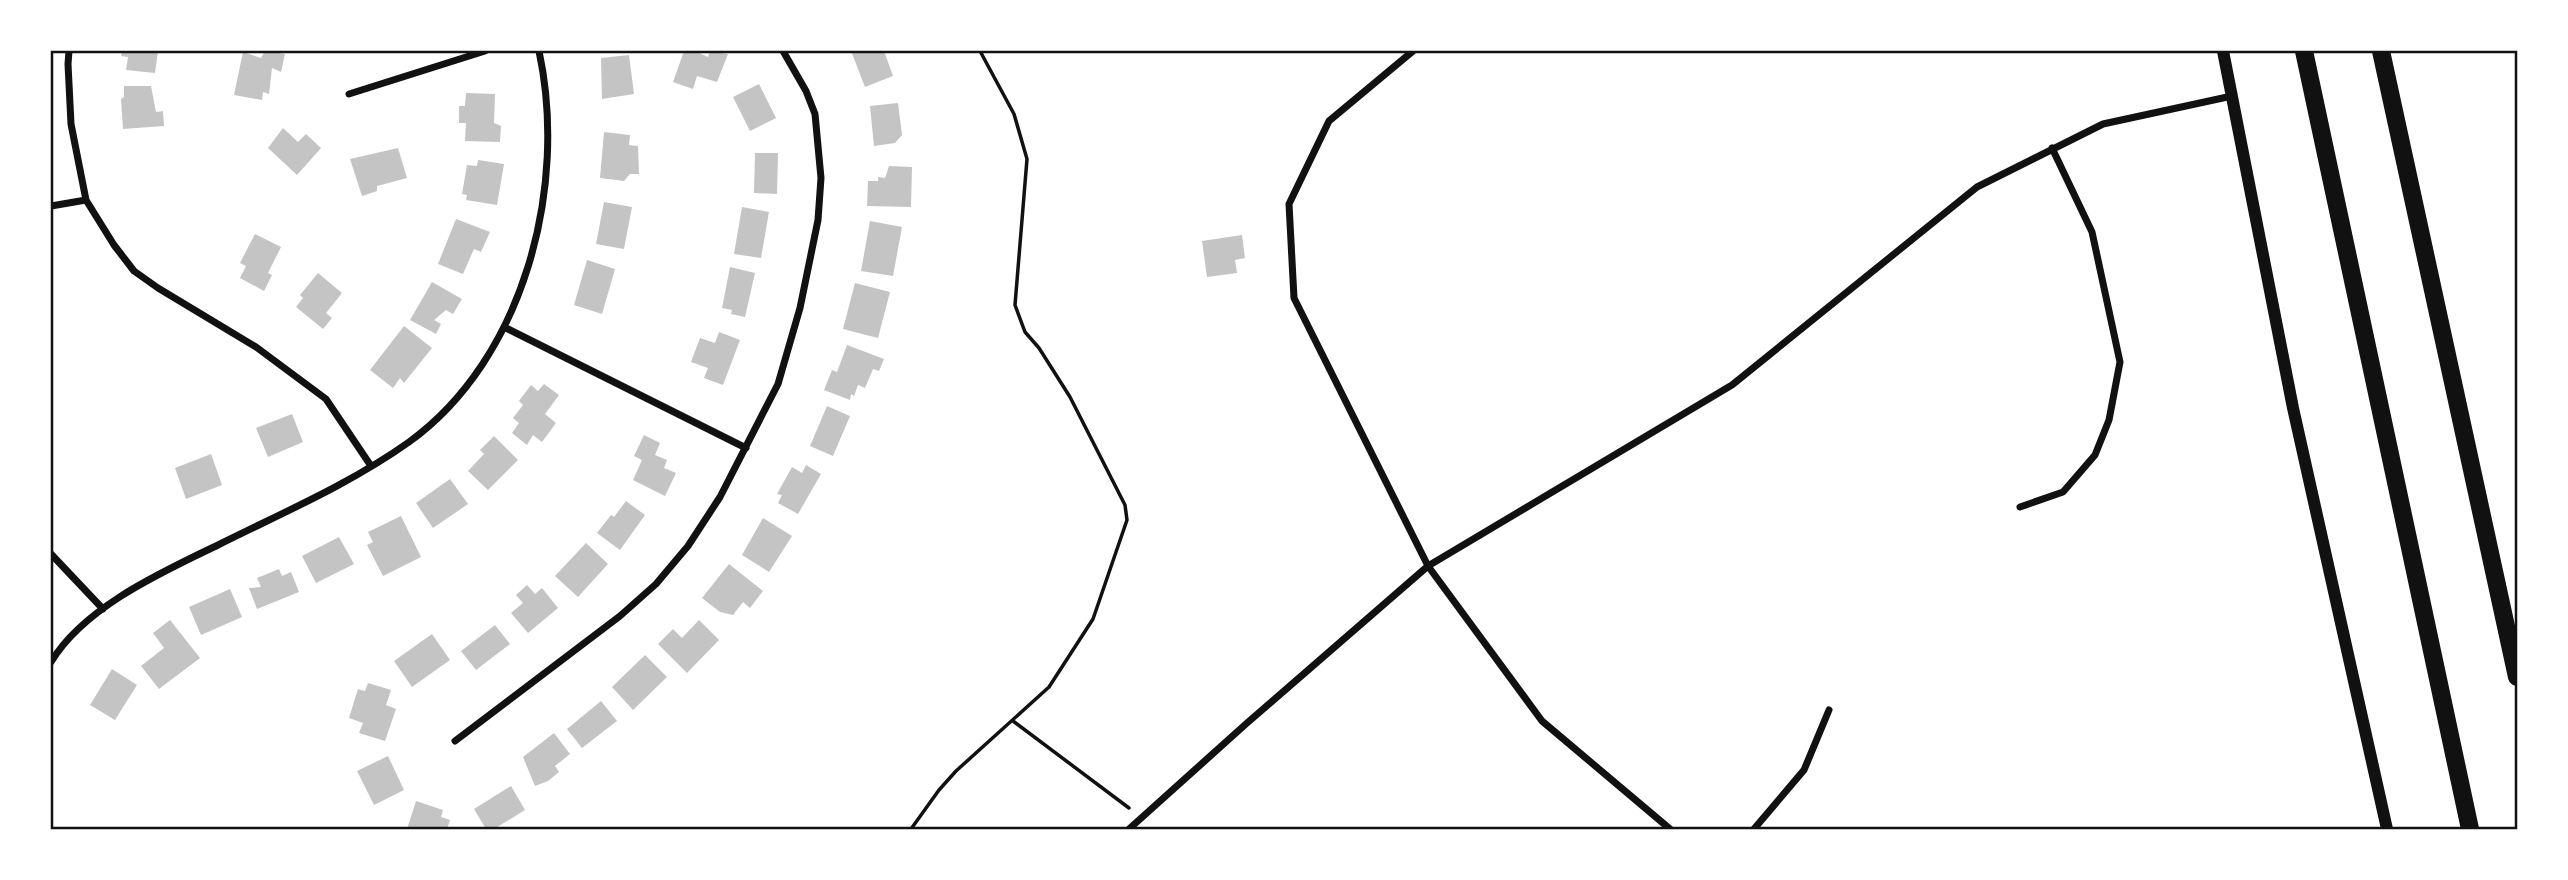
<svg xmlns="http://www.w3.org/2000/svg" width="2568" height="880" viewBox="0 0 2568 880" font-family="Montserrat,sans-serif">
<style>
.building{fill:#c4c4c4}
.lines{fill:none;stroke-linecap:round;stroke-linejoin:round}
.path{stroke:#111;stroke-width:3.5}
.minor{stroke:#111;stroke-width:7}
.tertiary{stroke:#111;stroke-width:12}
.motorway{stroke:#111;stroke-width:18}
.neatline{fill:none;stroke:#111;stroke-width:2.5}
</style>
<rect width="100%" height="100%" fill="#fff"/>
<!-- building -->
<path class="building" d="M122,51H158L155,73L126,70L128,57L121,56Z
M265,51L285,54L281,72L272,68L269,94L263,92L262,100L234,95L243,52L261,58Z
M684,51H695L708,57L710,51L728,54L717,82L697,76L693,89L673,82Z
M851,51H884L893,76L865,87Z
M629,55L634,94L602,99L601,58Z
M759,84L776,118L750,131L733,97Z
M124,86H151L156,112L163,111L164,126L123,129L121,99L124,97Z
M466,93L495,94L494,123L501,126L500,142L465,141L466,123H459V106H465Z
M898,103L902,135L895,143L874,146L870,106Z
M283,128L298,142L306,134L321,148L297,175L268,148Z
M604,132L630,135L629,145L638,146L639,174H630L624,181L600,178Z
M398,148L407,178L377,186V191L362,196L350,159Z
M755,153H778L777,194L754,193Z
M478,160L504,164L497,205L466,200L467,195L462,194L467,165L477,166Z
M889,166L912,167L911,207L867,206L868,181H878V177L885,178Z
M604,202L632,207L624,249L596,244Z
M742,207L769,212L761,258L734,254Z
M456,219L490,232L481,252L474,249L463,274L438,264Z
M870,221L902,227L893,276L861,271Z
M255,234L281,247L268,273L272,275L264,291L240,278L246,266L240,263Z
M1242,235L1245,258L1235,260L1237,273L1207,277L1202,241Z
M587,260L615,269L602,314L574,305Z
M730,267L755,273L745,317L731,314L732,310L722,308Z
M318,273L342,293L326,313L332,318L323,329L296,307L303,298L300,295Z
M432,282L462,299L453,314L446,310L434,320L441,324L436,334L410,320Z
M855,283L890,292L878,338L843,329Z
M404,326L432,348L404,383L400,378L393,388L370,370Z
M719,332L740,340L723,385L704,378L708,368L691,362L700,338L715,343Z
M847,345L884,359L879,371L873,369L865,388L858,385L854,396L851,394L850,400L824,390L832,370L837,372Z
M544,384L559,395L545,414L556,423L542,442L533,435L527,445L512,433L519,423L513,418L523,405L519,401L531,385L538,391Z
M827,406L850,416L833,456L810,446Z
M292,414L303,442L268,457L256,428Z
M644,435L660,443L655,455L667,460L664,468L676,473L665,496L633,480L642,460L634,456Z
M494,436L518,460L488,490L468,471L484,454L480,450Z
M211,454L222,485L186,499L175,468Z
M806,465L821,474L798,514L778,503L782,495L777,494L792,467L802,473Z
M450,479L468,504L433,528L416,503Z
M626,501L645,515L620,550L597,533L611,515L614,517Z
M401,516L421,557L383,576L367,545L373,542L368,532Z
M763,518L792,536L769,572L742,555Z
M339,537L354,564L316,583L302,556Z
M586,543L608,564L578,597L555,576Z
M729,564L763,591L750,608L743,602L733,615L720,612L702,598Z
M279,569L282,576L291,572L299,592L257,609L249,588L261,587L257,578Z
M527,585L535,594L542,588L558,608L528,633L511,613L523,603L516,595Z
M230,589L242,617L201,635L189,607Z
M170,620L200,658L159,689L141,666L164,648L153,633Z
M699,620L719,640L687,673L658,644L673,629L682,638Z
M495,625L510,644L476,670L461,651Z
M432,634L450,660L412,687L394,661Z
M645,655L667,677L633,710L612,687Z
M112,669L137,685L115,720L90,705Z
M368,683L391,690L386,705L396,709L385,741L359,733L363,723L349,718L358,689L365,691Z
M601,701L617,721L582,748L567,729Z
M554,733L570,754L555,766L559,772L548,781L535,786L523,757Z
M388,756L404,790L374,805L357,771Z
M511,786L525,810L494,829H486L474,809Z
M416,801L443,810L441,817L450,820L447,829H407Z"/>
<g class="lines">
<!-- path -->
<path class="path" d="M1013,721L1129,808
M911,829L939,790L956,771L1049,687L1093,619L1127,520L1125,505L1070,397L1039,348L1025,332L1015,305L1027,159L1014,114L980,51"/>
<!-- minor -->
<path class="minor" d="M69,51L68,64L71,124L86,200L114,245L134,271L158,288L256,347L326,399L371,466
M1413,51L1329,121L1289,204L1294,298L1428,566L1542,721L1670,829
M349,94L485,51
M51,206L86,200
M504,327L746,448
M2020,507L2063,492L2095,455L2109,420L2120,362L2092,232L2052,148
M51,554L103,609
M51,662C84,607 162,572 218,545C282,513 350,484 409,442C525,358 568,186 539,51
M455,741L620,616L656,584L688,546L720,497L778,384L800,308L818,220L821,178L815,114L806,91L783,51
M1129,829L1247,723L1428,566L1732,385L1977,187L2103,124L2232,96
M1754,829L1804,770L1829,710"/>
<!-- tertiary -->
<path class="tertiary" d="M2223,51L2293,408L2387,829"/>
<!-- motorway -->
<path class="motorway" d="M2304,51L2470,829
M2381,51L2517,677"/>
</g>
<!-- border -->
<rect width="2568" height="880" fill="none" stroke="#ffffff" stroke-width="105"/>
<rect x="52" y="52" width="2464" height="776" class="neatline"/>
</svg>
